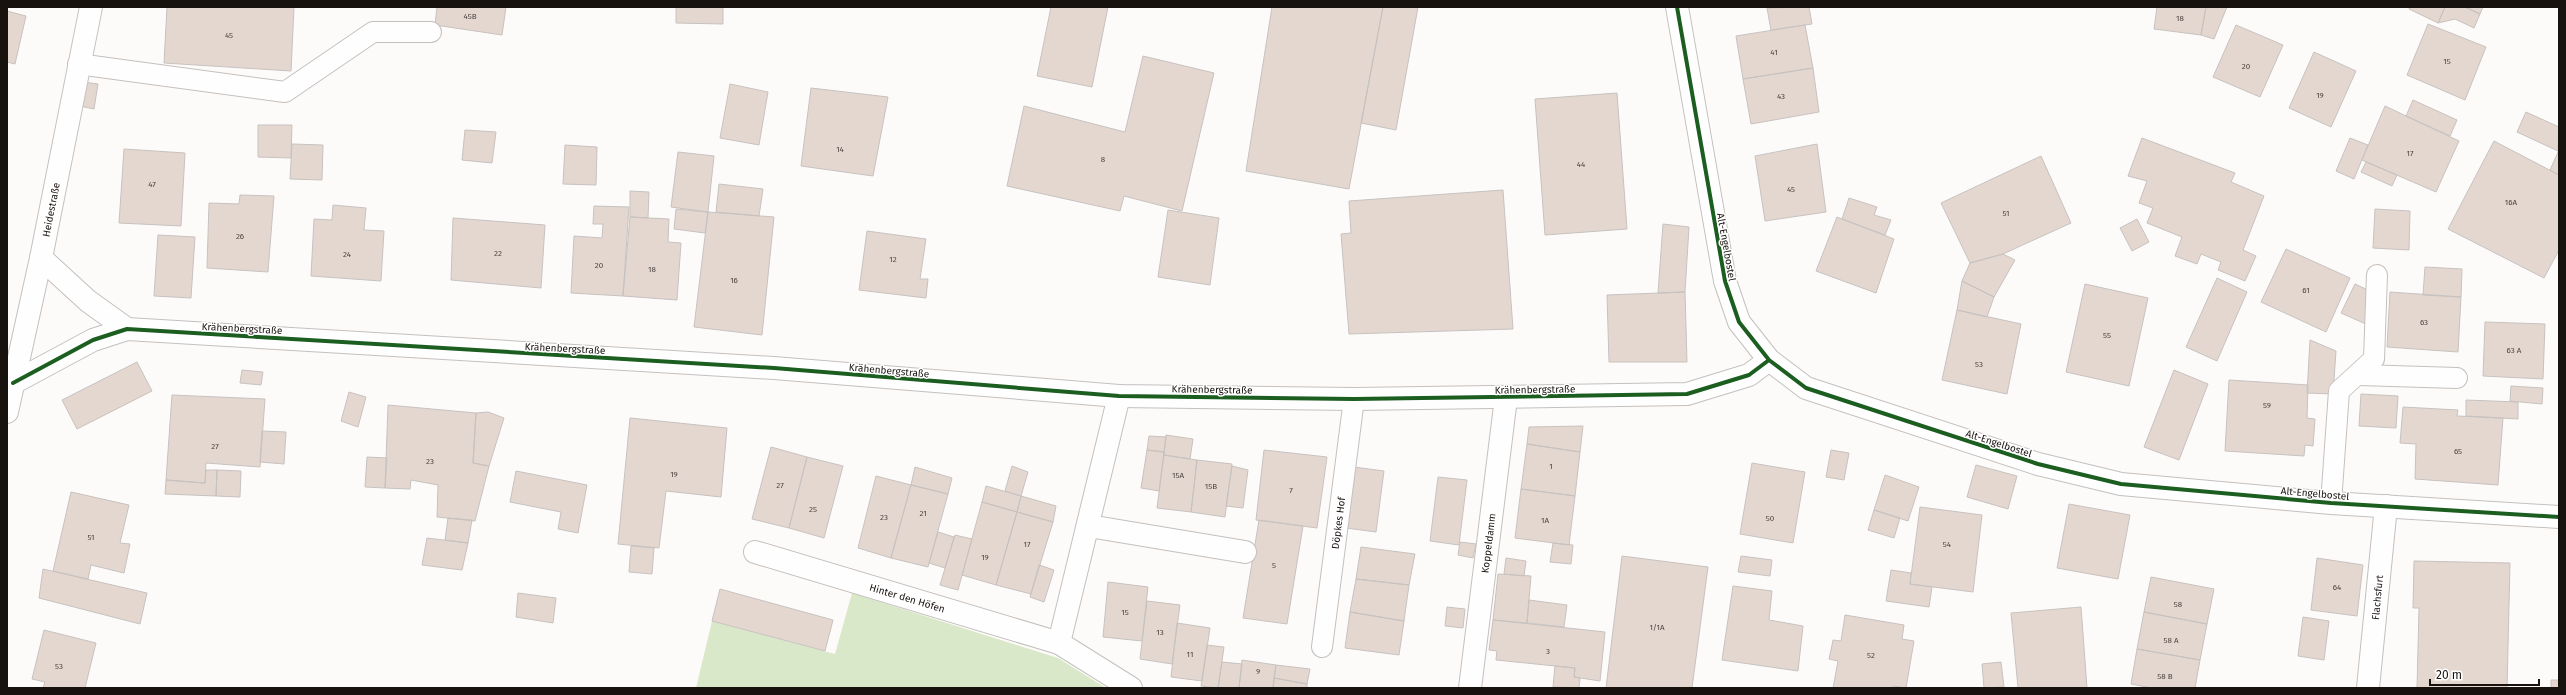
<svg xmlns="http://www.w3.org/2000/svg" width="2566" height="695" viewBox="0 0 2566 695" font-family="'Fira Sans',sans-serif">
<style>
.green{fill:#d9e8c8}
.building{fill:#e4d7d0;stroke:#c7c2c0}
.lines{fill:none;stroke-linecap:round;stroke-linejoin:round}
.lane-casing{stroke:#c4c0be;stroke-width:22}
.street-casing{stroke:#c4c0be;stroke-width:24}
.secondary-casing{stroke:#c4c0be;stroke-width:24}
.lane{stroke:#fffefe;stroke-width:20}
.street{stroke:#fffefe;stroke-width:22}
.secondary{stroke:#fffefe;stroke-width:22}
.cycleway-casing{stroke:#fff;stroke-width:6}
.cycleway{stroke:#1b5e20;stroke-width:4}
.labels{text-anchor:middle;stroke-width:3;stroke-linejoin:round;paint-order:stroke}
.number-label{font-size:8px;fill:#4b433f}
.street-label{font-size:10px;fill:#18120f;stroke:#fff}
</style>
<rect width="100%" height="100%" fill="#fdfbf9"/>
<!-- green -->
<path class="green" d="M852,593L1058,658L1106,688H696L712,621L835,654Z"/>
<!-- building -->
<path class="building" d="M167,7H294L291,71L164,63Z
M437,7H506L502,35L435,25Z
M676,7H723V24L676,23Z
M1051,7H1108L1092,87L1037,76Z
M1272,7H1383L1349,189L1246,171Z
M1383,7H1418L1396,130L1361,123Z
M1809,7L1812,24L1771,30L1767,8Z
M2157,7H2206L2201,35L2154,29Z
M2206,7H2227L2214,39L2201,35Z
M2410,7H2445L2438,23L2409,9Z
M2445,7H2465L2480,14L2474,28L2455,19L2438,23Z
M2465,7H2483L2480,14Z
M7,11L26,16L15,64L7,62Z
M2428,24L2486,47L2465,100L2407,75Z
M1805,25L1813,68L1743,79L1736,36Z
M2236,25L2283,45L2260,97L2213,77Z
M2314,52L2356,71L2331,127L2289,108Z
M1143,56L1214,73L1182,211L1124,196L1120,211L1007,186L1024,106L1125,132Z
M1813,68L1819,112L1751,124L1743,79Z
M84,82L98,84L94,109L80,106Z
M730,84L768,92L759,145L720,138Z
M811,88L888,97L873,176L801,166Z
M1617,93L1627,229L1545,235L1535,99Z
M2413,100L2457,120L2450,136L2406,116Z
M2385,106L2459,141L2436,192L2362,160Z
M2526,112L2559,127L2558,151L2517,132Z
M258,125H292L291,158L258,157Z
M465,130L496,132L492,163L462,160Z
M2142,138L2235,173L2231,182L2264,196L2243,250L2256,256L2245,281L2218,270L2221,262L2201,254L2197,264L2175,256L2182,237L2147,223L2153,208L2139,203L2147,181L2128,176Z
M2350,138L2368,145L2354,179L2336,171Z
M2494,141L2559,175V250L2544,278L2448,229Z
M292,144L323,145L322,180L290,179Z
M1817,144L1826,212L1765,221L1755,156Z
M565,145L597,147L596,185L563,184Z
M124,149L185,153L181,226L119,223Z
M2559,150V175L2550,170Z
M678,152L714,156L708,212L671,207Z
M2041,156L2071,223L2003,254L1970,263L1941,203Z
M2366,162L2397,175L2392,186L2361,172Z
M719,184L763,189L759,216L716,212Z
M1503,190L1513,329L1349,334L1341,234L1351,233L1349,201Z
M630,191L649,192L648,218L630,217Z
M240,195L274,196L268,272L207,268L209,203L239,204Z
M1849,198L1877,207L1874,215L1891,220L1885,235L1842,219Z
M333,205L366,208L364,230L384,231L381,281L311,276L314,219L332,220Z
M594,206L629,207L623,296L571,293L574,236L602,238L603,224H593Z
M676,209L708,212L705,233L674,229Z
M2375,209L2410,211L2409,250L2373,248Z
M1168,210L1219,218L1210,285L1158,277Z
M708,212L774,217L762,335L694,327Z
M630,217L669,219L668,242L681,243L677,300L623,296Z
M1837,217L1894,239L1876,293L1816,271Z
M453,218L545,225L541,288L451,280Z
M2137,219L2149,242L2132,251L2120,228Z
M1663,224L1689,227L1685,292L1658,293Z
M867,231L926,239L920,279H928L926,298L859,290Z
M158,235L195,237L191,298L154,296Z
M2286,249L2350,278L2326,332L2261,302Z
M2003,254L2015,260L1994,297L1962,281L1970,263Z
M2425,267L2462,269L2461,297L2423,295Z
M2217,278L2247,292L2217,361L2186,347Z
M1962,281L1994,297L1987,317L1957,310Z
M2085,284L2148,298L2129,386L2066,372Z
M2355,284L2370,291L2368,325L2341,313Z
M1685,292L1687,362H1609L1607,295Z
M2390,292L2461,297L2458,352L2387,347Z
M1957,310L2021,324L2007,394L1942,380Z
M2485,322L2545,324L2543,379L2483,376Z
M2310,340L2336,351L2333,394L2307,393Z
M137,362L152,391L77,429L62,400Z
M242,370L263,372L261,385L240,383Z
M2174,370L2208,384L2179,460L2144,447Z
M2229,380L2308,385L2307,418L2315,419L2313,446L2305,445L2304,456L2225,451Z
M2511,386L2543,388L2542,404L2510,401Z
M349,392L366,397L358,427L341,421Z
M2361,394L2398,396L2396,428L2359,426Z
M172,395L265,399L260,467L206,463L205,483L166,480Z
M2466,400L2518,402V419L2466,416Z
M388,405L476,413L473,463L489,466L475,521L437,517L438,485L411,480L410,489L385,488Z
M2403,407L2458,410L2457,416L2503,418L2498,485L2415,479L2416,444L2400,443Z
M488,412L504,418L489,466L473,463L476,413Z
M630,418L727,428L721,497L666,491L659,548L618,544Z
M1583,426L1580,452L1527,444L1529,427Z
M262,431L286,432L284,464L260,462Z
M1166,435L1193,439L1190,459L1164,455Z
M1149,436L1166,437L1164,452L1147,450Z
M1527,444L1580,452L1575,496L1521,489Z
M771,447L807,457L789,528L752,519Z
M1147,450L1164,452L1159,491L1141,488Z
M1264,450L1327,457L1317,528L1256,520Z
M1831,450L1849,453L1844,480L1826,477Z
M1164,455L1197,460L1191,512L1157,508Z
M367,457L387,458L385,488L365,487Z
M807,457L843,466L824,538L789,528Z
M1197,460L1232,464L1225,517L1191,512Z
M1752,463L1805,472L1793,543L1740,534Z
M1976,465L2017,476L2008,509L1967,497Z
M1012,466L1028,472L1021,496L1005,491Z
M1232,466L1248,470L1243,508L1226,506Z
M915,467L952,478L948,494L911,485Z
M1354,467L1384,471L1376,532L1346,528Z
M206,470H217L216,496L165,494L166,480L205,483Z
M217,470L241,471L240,497L216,496Z
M516,471L587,485L578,533L558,529L561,512L510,502Z
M1885,475L1919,487L1908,521L1874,510Z
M876,476L911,485L891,558L858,548Z
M1438,477L1467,480L1459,545L1430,541Z
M911,485L948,494L928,567L891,558Z
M986,486L1021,496L1017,512L982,502Z
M1521,489L1575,496L1569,545L1515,538Z
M71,492L129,505L120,543L130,544L124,573L91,565L88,579L53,571Z
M1021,496L1056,506L1053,522L1017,512Z
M982,502L1017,512L996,585L962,575Z
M2069,504L2130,515L2118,579L2057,568Z
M1920,507L1982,515L1973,592L1910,584Z
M1874,510L1900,518L1894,538L1868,530Z
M1017,512L1053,522L1031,594L996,585Z
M448,518L472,520L468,543L445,540Z
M1259,520L1303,526L1287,624L1243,618Z
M938,532L954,537L945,568L929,563Z
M955,535L972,539L958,590L940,585Z
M427,538L468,543L462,570L422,565Z
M1460,542L1476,544L1473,558L1458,555Z
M1553,543L1573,545L1571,564L1550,562Z
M631,546L654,548L652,574L629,572Z
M1361,547L1415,554L1409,585L1356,579Z
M1622,556L1708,567L1692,688H1606Z
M1741,556L1772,560L1770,576L1738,572Z
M1506,558L1526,561L1524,576L1504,574Z
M2317,558L2363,565L2357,616L2311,610Z
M2414,561L2510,563L2507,688H2417L2419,608H2413Z
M1039,565L1054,570L1044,602L1030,597Z
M43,569L147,593L140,624L39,598Z
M1891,570L1911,573L1910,584L1932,587L1929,607L1886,601Z
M1498,574L1531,576L1527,623L1493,620Z
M2151,577L2214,589L2207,624L2144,612Z
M1356,579L1409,585L1404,621L1350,612Z
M1108,582L1148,587L1142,641L1103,637Z
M1733,586L1772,591L1769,620L1803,626L1798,671L1722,660Z
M720,589L833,620L825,651L712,621Z
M518,593L556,598L553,623L516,617Z
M1529,600L1567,605L1564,627L1527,623Z
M1147,601L1180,605L1172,664L1140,659Z
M1447,607L1465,609L1463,628L1445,626Z
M2081,607L2087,688H2018L2011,613Z
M1350,612L1404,621L1399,655L1345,648Z
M2144,612L2207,624L2200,660L2137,649Z
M1845,615L1904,625L1902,639L1914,641L1906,688L1893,686V688H1833L1838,661L1829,659L1831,650L1833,640L1841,641Z
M2303,617L2329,621L2324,660L2298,656Z
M1493,620L1605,632L1600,681L1574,677L1575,668L1496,660L1497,651L1489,650Z
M1177,623L1210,628L1202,681L1171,677Z
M44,630L96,643L85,688H43L45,682L32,679Z
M1207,645L1224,647L1218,688L1201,686Z
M2137,649L2200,660L2195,688H2152L2131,684Z
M1242,660L1276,665L1273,688H1239Z
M1222,662L1242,664L1239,688H1218Z
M2001,662L2004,687L1984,688L1982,664Z
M1276,665L1310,669L1307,684L1274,678Z
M1555,666L1575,668L1574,677L1580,678L1579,688L1553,687Z
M1274,678L1307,684V688H1273Z
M2551,680H2559V688H2551Z"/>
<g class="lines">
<defs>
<g id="lane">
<path d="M78,64L285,92L373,32H431"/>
<path d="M2359,375L2457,378"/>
<path d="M2331,503L2339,391L2374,359L2377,275"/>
<path id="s1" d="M1322,647L1354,399"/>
</g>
<g id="street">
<path d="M41,258L88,301L127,329"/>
<path d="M13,383L93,340L127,329L774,368L1119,396L1354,399L1687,394L1749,375L1769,360"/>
<path d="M1119,396L1059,643L1131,688"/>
<path id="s2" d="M7,412L41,258L91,7"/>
<path d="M1089,526L1245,552"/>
<path id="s3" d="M755,552L1059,643"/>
<path id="s4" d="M1470,688L1506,398"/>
<path id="s5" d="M2368,688L2386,506"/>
</g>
<path id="secondary" d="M1677,7L1725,281L1739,322L1769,360L1806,388L2038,464L2121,484L2331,503L2559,517"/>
</defs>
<!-- lane casing -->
<use href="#lane" class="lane-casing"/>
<!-- street casing -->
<use href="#street" class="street-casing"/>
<!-- secondary casing -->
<use href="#secondary" class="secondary-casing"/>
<!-- lane -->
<use href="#lane" class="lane"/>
<!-- street -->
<use href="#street" class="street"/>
<!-- secondary -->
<use href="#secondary" class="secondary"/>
<defs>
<path id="cycleway" d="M1677,7L1725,281L1739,322L1769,360L1806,388L2038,464L2121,484L2331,503L2559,517
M13,383L93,340L127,329L774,368L1119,396L1354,399L1687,394L1749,375L1769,360"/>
</defs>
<!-- cycleway casing -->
<use href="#cycleway" class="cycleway-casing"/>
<!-- cycleway -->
<use href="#cycleway" class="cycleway"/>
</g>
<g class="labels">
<!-- number labels -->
<g class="number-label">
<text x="470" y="19">45B</text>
<text x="2180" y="21">18</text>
<text x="229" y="38">45</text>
<text x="1774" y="55">41</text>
<text x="2447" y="64">15</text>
<text x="2246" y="69">20</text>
<text x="2320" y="98">19</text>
<text x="1781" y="99">43</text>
<text x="840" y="152">14</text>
<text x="2410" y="156">17</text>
<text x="1103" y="162">8</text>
<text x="1581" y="167">44</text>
<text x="152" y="187">47</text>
<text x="1791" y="192">45</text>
<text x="2511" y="205">16A</text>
<text x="2006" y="216">51</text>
<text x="240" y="239">26</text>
<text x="498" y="256">22</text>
<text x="347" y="257">24</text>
<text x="893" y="262">12</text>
<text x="599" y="268">20</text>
<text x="652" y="272">18</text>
<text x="734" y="283">16</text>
<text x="2306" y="293">61</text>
<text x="2424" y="325">63</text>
<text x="2107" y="338">55</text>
<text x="2514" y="353">63 A</text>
<text x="1979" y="367">53</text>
<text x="2267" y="408">59</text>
<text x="215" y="449">27</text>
<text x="2458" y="454">65</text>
<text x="430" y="464">23</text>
<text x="1551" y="469">1</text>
<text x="674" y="477">19</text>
<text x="1178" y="478">15A</text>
<text x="780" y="488">27</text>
<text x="1211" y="489">15B</text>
<text x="1291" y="493">7</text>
<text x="813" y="512">25</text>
<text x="923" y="516">21</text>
<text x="884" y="520">23</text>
<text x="1770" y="521">50</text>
<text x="1545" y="523">1A</text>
<text x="91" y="540">51</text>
<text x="1027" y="547">17</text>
<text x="1947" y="547">54</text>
<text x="985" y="560">19</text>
<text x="1274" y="568">5</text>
<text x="2337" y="590">64</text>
<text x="2178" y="607">58</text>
<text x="1125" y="615">15</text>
<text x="1657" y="630">1/1A</text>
<text x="1160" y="635">13</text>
<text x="2171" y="643">58 A</text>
<text x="1548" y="654">3</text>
<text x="1190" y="657">11</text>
<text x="1871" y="658">52</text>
<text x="59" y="669">53</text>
<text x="1258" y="674">9</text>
<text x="2165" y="679">58 B</text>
</g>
<!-- street labels -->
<g class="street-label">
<text dy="4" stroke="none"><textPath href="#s2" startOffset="207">Heidestraße</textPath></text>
<text transform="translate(1727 247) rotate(80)" y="4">Alt-Engelbostel</text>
<text transform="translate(242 328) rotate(3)" y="4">Krähenbergstraße</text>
<text transform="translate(565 348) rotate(3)" y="4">Krähenbergstraße</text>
<text transform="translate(889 370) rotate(5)" y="4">Krähenbergstraße</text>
<text transform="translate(1212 389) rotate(1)" y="4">Krähenbergstraße</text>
<text transform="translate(1535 389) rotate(-1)" y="4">Krähenbergstraße</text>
<text transform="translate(1999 443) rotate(18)" y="4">Alt-Engelbostel</text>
<text transform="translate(2315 493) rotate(5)" y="4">Alt-Engelbostel</text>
<text dy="4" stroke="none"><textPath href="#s1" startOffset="125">Döpkes Hof</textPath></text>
<text dy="4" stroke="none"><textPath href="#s4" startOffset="146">Koppeldamm</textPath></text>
<text dy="4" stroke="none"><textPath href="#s5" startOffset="91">Flachsfurt</textPath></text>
<text dy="4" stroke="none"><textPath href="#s3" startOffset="159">Hinter den Höfen</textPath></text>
</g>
</g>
<!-- border -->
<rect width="2566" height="695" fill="none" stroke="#18120f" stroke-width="16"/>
<!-- scale -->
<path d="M2430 679v6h109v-6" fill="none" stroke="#18120f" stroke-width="2"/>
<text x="2436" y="679" font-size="12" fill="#18120f" stroke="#ffffff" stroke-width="3" paint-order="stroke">20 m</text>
</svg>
